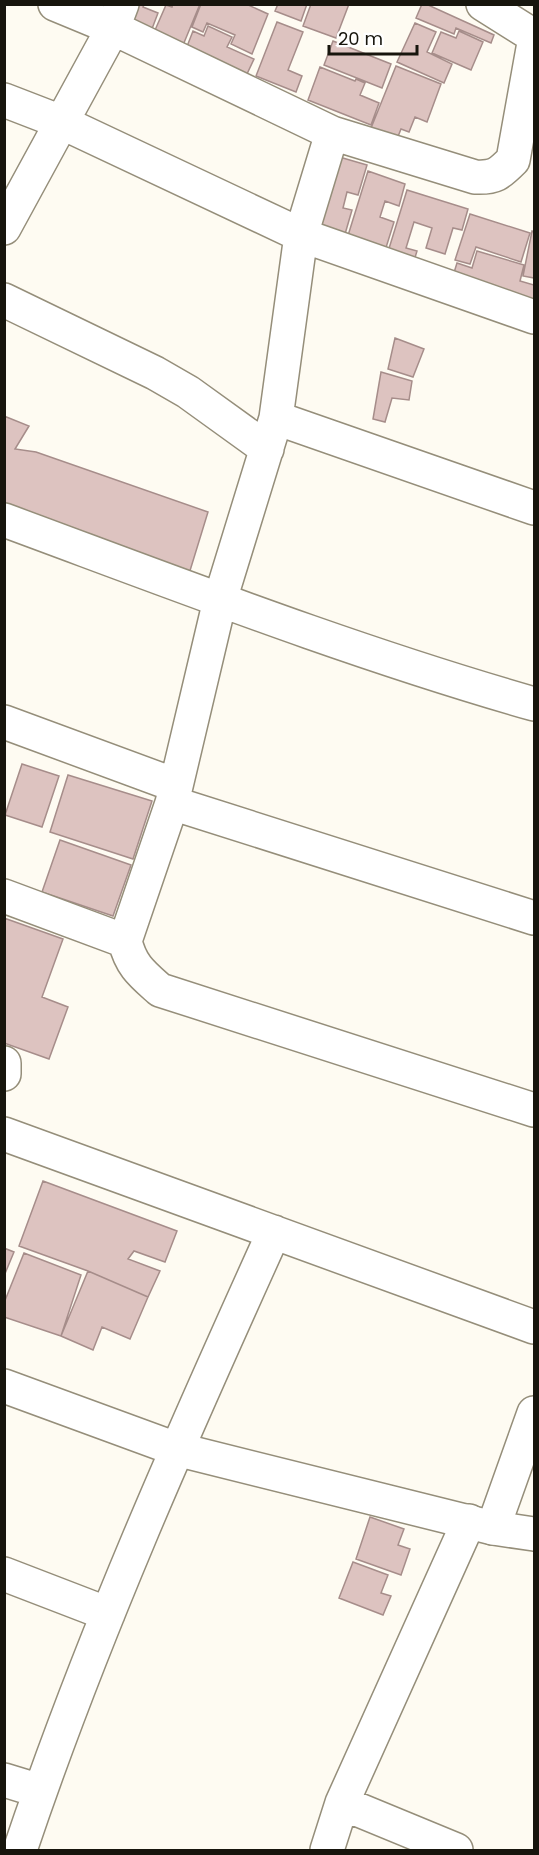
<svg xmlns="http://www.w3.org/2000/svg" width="539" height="1855" viewBox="0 0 539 1855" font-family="Poppins,sans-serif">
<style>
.building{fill:#ddc3c0;stroke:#a68d8a;stroke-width:1.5}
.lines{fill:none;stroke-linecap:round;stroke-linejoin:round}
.street-casing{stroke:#958e7a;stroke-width:36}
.secondary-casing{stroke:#958e7a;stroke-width:36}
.street{stroke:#fff;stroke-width:33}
.secondary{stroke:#fff;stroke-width:33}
</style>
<rect width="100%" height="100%" fill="#fefbf2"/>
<!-- building -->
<path class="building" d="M124,4H144L143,7L158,13L150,34L117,22Z
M173,4H200L181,50L152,37L166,5L172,7Z
M201,4H246L268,14L252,54L231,44L235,35L207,23L203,32L192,27Z
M278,4H307L301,21L275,11Z
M311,4H349L336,38L303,26Z
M422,4H426L494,35L491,43L456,28L454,34L416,18Z
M277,22L303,32L288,70L302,76L296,92L256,76Z
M415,23L436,32L427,52L452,64L444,83L397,62Z
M208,26L232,37L227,47L254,59L246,76L186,49L193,31L204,36Z
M459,31L483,42L471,70L432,53L441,32L456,38Z
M333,41L391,64L382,88L324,65Z
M396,66L441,84L427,122L415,117L409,132L401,129L395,144L369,133Z
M320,67L355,81L356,79L365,83L360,95L379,103L371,125L308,100Z
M336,156L367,165L358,195L347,192L343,208L352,210L343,241L314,232Z
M368,171L405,184L399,206L385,201L380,217L394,222L384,254L346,242Z
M407,190L468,209L462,230L453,228L445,254L426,248L432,228L414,222L406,248L417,251L413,264L387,255Z
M470,214L530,233L521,262L476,247L470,264L455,260Z
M532,231L534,232V278L523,276Z
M477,251L524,265L520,281L534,285V304L452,279L457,263L472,268Z
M395,338L424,349L413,377L388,369Z
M381,372L412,381L409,400L392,398L385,422L373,419Z
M4,416L29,426L15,449L36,452L208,512L185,587L4,520Z
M22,764L59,776L42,827L5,815Z
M68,775L152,801L133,859L50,832Z
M60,840L131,865L113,916L42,892Z
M4,918L63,939L42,997L68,1007L49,1059L4,1043Z
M43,1181L177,1231L165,1262L134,1251L128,1259L160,1271L148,1297L88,1271L19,1246Z
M4,1248L14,1252L4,1276Z
M24,1253L81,1275L61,1336L4,1317V1303Z
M88,1271L148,1297L130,1339L102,1327L93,1350L61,1336Z
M370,1517L404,1529L398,1545L410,1549L401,1575L356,1559Z
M353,1562L388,1575L381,1593L391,1596L383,1615L339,1598Z"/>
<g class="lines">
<defs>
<path id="street" d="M55,4L113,28L332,133L475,177C495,178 499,174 513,160L534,43
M483,4L534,36
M4,100L61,122L301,235L534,317
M4,228L113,28L122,4
M4,300L155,373L188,392L267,449
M276,418L534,508
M4,520C180,585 355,653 534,704
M4,722L175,785
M172,803L534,918
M4,896L125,941L172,803L220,600L276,418L301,235L332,133
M125,941C131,966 142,974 160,990L534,1110
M4,1063V1074
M4,1134L534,1327
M493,1528L534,1413
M4,1574L108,1614
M4,1780L40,1791
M342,1803L456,1850
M20,1850C91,1639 182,1435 274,1232
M327,1850L342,1803L469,1521"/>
<path id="secondary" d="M4,1386L176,1449L493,1528L534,1534"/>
</defs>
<!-- street casing -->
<use href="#street" class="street-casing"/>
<!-- secondary casing -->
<use href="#secondary" class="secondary-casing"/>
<!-- street -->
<use href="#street" class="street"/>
<!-- secondary -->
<use href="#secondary" class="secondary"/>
</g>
<!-- border -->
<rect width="539" height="1855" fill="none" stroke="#17150d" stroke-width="12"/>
<!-- scale -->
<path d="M329 45v9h88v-9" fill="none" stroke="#17150d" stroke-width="3"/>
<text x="338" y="45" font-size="18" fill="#17150d" stroke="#ffffff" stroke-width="4.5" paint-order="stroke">20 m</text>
</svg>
